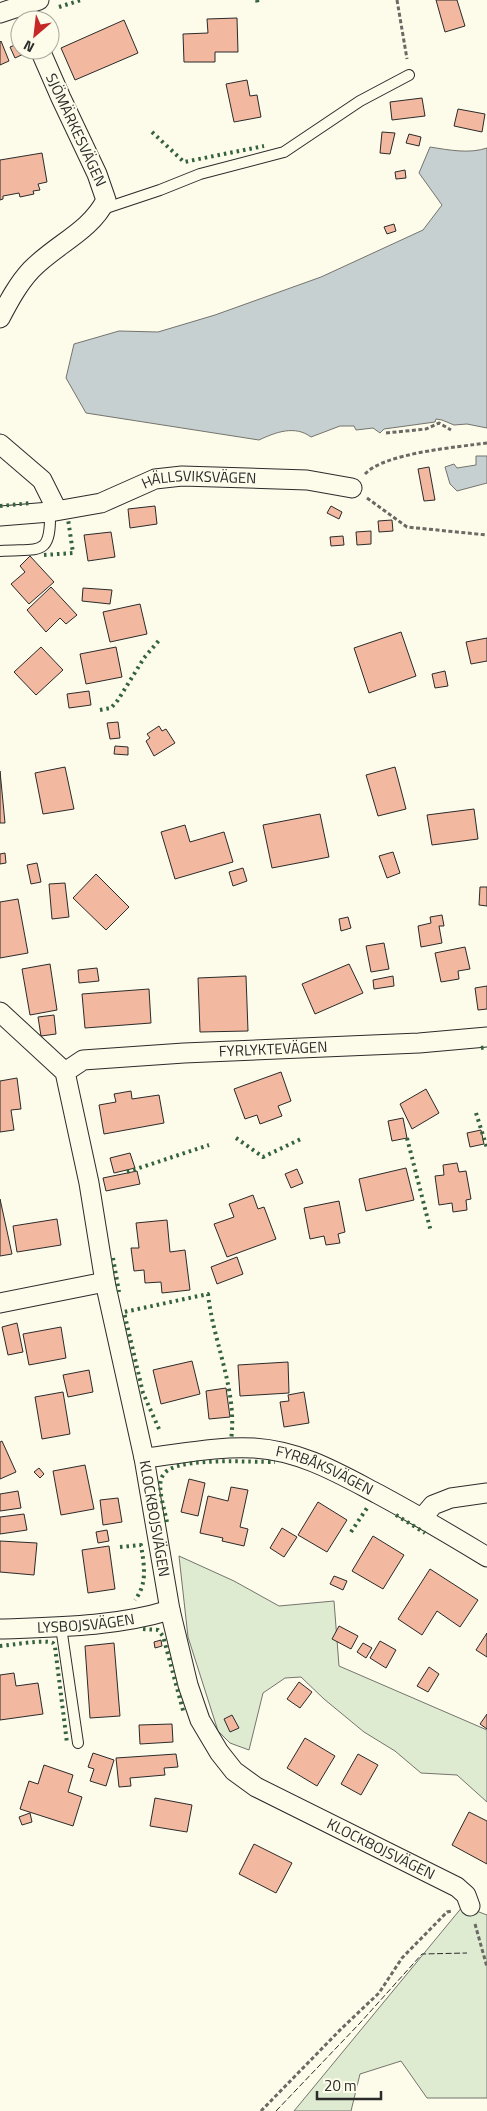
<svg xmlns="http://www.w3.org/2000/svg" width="487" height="2111" viewBox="0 0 487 2111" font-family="'Titillium Web',sans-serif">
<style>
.green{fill:#deebd1;stroke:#74746e}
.water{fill:#c7d0d0;stroke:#74746e}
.building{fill:#f2b8a0;stroke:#2b2b2b}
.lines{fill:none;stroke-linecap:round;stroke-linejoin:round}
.service-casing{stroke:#2b2b2b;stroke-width:12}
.minor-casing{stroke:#2b2b2b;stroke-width:21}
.path{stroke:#6a6964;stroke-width:3;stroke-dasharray:4 2.5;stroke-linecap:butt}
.service{stroke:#fdfbea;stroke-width:10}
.minor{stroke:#fdfbea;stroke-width:19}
.hedge{stroke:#34623c;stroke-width:4;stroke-dasharray:2.5 4;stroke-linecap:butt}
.fence{stroke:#2b2b2b;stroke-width:1;stroke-dasharray:6 2.5;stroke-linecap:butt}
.labels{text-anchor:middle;stroke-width:4;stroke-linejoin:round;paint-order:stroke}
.street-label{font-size:15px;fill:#2b2b2b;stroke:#fdfbea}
</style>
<rect width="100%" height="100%" fill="#fdfbea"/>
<!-- green -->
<path class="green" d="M179,1556L234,1581L279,1606L334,1601L339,1666L487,1730V1802L457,1775L421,1773L395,1751L364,1732L324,1699L301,1677L285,1678L263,1693L249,1750L230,1743L218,1731L188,1637Z
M463,1906L487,1915V2098H427L401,2061L360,2074L351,2111H294Z"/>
<!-- water -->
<path class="water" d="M430,147C449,150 469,154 487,148V428L467,424L454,425L442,420L436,419L435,422L384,429L380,433L373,428L356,430L354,426H340L311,437C295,425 276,432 259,440L86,413L66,378L74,344L119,331L158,332L215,315L321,277L423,230L442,205L419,173Z
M476,456H487V483L457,491L450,484L445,467L454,464L457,468L476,465Z"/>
<!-- building -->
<path class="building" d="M436,0H457L465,26L445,32Z
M237,18L238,52H215V62H184L183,34L208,33L207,19Z
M124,20L138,53L75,80L61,48Z
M1,41L9,61L0,65V42Z
M20,43V50L30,51L15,58L10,47Z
M247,80L250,96L257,95L261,117L234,122L226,84Z
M422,98L425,116L392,120L390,102Z
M458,109L485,114L482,132L454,126Z
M382,132L395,133L390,154L380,153Z
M409,134L421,137L419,146L406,143Z
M42,153L47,182L38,184L40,190L33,191L34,194L20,197L19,193L3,196V199L0,200V160Z
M405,170L406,178L396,179L395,172Z
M394,224L396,231L387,234L384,227Z
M429,467L435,500L424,501L418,469Z
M155,506L157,524L130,528L128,509Z
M331,506L342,512L339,519L327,513Z
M392,520L393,531L379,532L378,521Z
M371,531V544L357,545L356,532Z
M111,532L115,557L88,561L84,535Z
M343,536L344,545L331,546L330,537Z
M30,556L54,582L29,604L11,584L25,572L20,566Z
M51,587L77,615L66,624L60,618L46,632L27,610Z
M83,588L112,590L110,604L82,601Z
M140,604L147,634L110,642L103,612Z
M401,632L416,676L369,693L354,648Z
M487,638V661L471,664L466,642Z
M41,647L63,670L36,695L14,672Z
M116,647L122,677L86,684L80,654Z
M445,671L448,686L435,688L432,674Z
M89,691L91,705L69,708L67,694Z
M118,722L120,738L110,739L107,723Z
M159,726L162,731L166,729L175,743L154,756L146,741L150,738L147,734Z
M115,746L128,747V755L114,754Z
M65,767L74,809L43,814L35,773Z
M395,767L406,809L378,816L366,775Z
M0,771L5,823H0Z
M474,809L478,839L432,845L427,815Z
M320,814L329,857L272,868L263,825Z
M185,825L190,842L224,832L233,862L175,879L161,832Z
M393,852L400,873L387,878L379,856Z
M5,853L6,863L0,864V854Z
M37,863L41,882L31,884L27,865Z
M243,868L247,881L233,886L229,872Z
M96,874L129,907L106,930L73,898Z
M65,883L69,917L52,919L49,884Z
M480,887H487V906L479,905Z
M18,899L28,953L0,958V902Z
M442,915L444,926H439L442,943L421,947L418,926L431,923L430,917Z
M348,917L351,928L341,931L339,919Z
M384,943L389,969L371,972L366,946Z
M465,947L470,969L458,971L459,979L441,982L435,953Z
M50,964L57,1010L30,1015L22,969Z
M349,964L363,993L315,1014L302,984Z
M97,968L99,981L79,983L78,970Z
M246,976L248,1031L200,1032L198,978Z
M393,976L394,986L374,989L373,980Z
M487,986V1009L478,1010L475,988Z
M149,989L151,1023L85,1028L82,994Z
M54,1015L56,1034L41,1036L38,1017Z
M281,1072L291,1101L278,1106L282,1116L260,1124L257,1115L245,1119L234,1089Z
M17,1078L21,1109L11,1110L14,1130L0,1132V1081Z
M426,1089L439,1113L412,1129L400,1104Z
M131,1091L132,1099L159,1095L164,1123L104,1134L99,1105L116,1102L114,1094Z
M403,1118L407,1138L392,1141L388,1121Z
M481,1130L484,1144L470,1147L467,1133Z
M130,1153L135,1168L114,1173L110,1158Z
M457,1163L459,1172L466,1171L471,1199L466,1200L467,1210L453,1212L452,1203L439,1205L435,1176L444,1175L443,1165Z
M406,1168L414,1200L366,1211L359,1179Z
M297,1169L303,1183L291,1188L285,1174Z
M137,1171L140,1184L106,1191L103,1178Z
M253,1195L258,1209L264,1207L276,1239L227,1257L214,1224L234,1217L229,1204Z
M0,1199L12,1254L0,1256Z
M339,1201L345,1232L338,1234L340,1243L326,1245L324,1236L310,1239L304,1208Z
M57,1219L61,1245L17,1252L13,1226Z
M167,1220L170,1252L185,1250L190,1290L162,1293L161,1282L145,1283L144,1270L134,1271L131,1248H139L136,1223Z
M237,1257L243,1274L217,1284L211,1267Z
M17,1323L23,1352L8,1355L2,1327Z
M61,1327L66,1358L29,1365L23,1334Z
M192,1361L200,1394L161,1404L153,1370Z
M288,1362L289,1393L240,1396L238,1365Z
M89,1370L93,1392L68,1397L63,1375Z
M226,1388L230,1417L209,1419L206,1391Z
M63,1392L70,1434L42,1439L35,1397Z
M304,1392L309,1423L284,1427L280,1402L289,1401L288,1395Z
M2,1441L16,1472L0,1479V1442Z
M85,1465L94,1509L61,1515L53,1471Z
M39,1468L44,1474L40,1478L34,1472Z
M189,1479L205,1483L198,1516L181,1512Z
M231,1487L248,1490L240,1527L248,1529L244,1546L222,1541L223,1538L200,1533L208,1496L228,1501Z
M18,1491L21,1508L0,1511V1494Z
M118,1498L122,1522L103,1525L100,1500Z
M318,1502L347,1520L327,1552L298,1535Z
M24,1514L27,1530L0,1534V1517Z
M282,1528L297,1537L284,1557L270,1548Z
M107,1530L109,1541L98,1543L96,1532Z
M373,1536L404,1555L383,1589L352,1571Z
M0,1541L37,1543L34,1575L0,1572Z
M109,1546L115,1589L88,1593L82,1550Z
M430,1569L478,1600L460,1627L437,1611L422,1635L398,1619Z
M334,1576L347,1581L343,1590L330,1584Z
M339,1626L358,1636L351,1649L332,1639Z
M487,1633V1657L476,1650Z
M161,1640L162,1646L155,1648L154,1642Z
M380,1641L396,1650L386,1668L370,1658Z
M114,1643L120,1716L90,1718L85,1646Z
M363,1643L372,1648L366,1658L357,1652Z
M429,1667L439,1674L428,1692L417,1686Z
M14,1673L16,1686L38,1683L43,1714L0,1720V1675Z
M299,1682L312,1692L300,1708L287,1699Z
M487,1714V1729L480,1724Z
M232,1715L239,1728L230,1732L224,1719Z
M172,1724L173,1742L140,1744L139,1725Z
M305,1738L335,1756L317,1786L287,1768Z
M93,1753L114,1760L106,1786L90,1781L94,1769L88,1767Z
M176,1754L178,1767L164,1768L165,1775L130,1778L131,1786L119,1787L116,1758Z
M358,1754L378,1765L361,1795L341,1784Z
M44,1765L73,1775L68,1792L82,1797L73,1826L20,1809L29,1781L38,1784Z
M155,1798L192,1805L187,1832L150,1826Z
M469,1812L487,1821V1864L452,1845Z
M30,1813L32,1822L22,1825L19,1817Z
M254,1844L292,1863L276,1893L239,1874Z"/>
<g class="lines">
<defs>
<path id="service" d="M103,209L160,190L200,174L284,152L360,101L409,75
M0,551C39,548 51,558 50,512
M61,1627L78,1743"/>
<g id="minor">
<path d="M0,13L39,0"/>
<path d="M0,318C9,301 18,284 31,270C56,244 90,232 106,200L97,174L61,98L40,50"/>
<path d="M0,444L42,480L57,510"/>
<path id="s1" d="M0,516L50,512L101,503L155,479L182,476L307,480L352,488"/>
<path id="s2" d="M0,1012L65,1072L89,1183L105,1282L144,1458L170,1610L188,1685L200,1720L219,1752L234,1771L256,1787L457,1887L466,1895L470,1906"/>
<path id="s3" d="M65,1072L83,1060L184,1053L419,1043L487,1037"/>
<path d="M0,1303L105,1282"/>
<path id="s4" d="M144,1458C180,1454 218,1446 254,1448C301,1451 338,1473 378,1494C415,1514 451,1535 487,1557"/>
<path d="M422,1518L433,1505L451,1498L487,1493"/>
<path id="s5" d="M0,1629C56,1627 115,1627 170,1610"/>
</g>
</defs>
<!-- service casing -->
<use href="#service" class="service-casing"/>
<!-- minor casing -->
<use href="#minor" class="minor-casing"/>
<!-- path -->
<path class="path" d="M397,0L407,59
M386,433L426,429L439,423L451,430
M365,474C384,453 458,447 487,443
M367,498L407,527L487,535
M475,1924L487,1967
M261,2111L342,2028L379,1993L402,1958L447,1912L452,1911"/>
<!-- service -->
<use href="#service" class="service"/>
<!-- minor -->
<use href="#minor" class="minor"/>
<!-- hedge -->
<path class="hedge" d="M257,0L258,5
M59,7L81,0
M152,132L184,162L264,146
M0,506L31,503
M44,555L73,553L68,519
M100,710L111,708L118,700L144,658L161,638
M481,1048L487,1047
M476,1113L487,1148
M236,1138L263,1157L303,1138
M407,1138L431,1232
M127,1172L209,1145
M113,1258L119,1292
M159,1429L143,1393L124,1312L208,1294C213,1342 238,1391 231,1440
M396,1515L425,1533
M167,1522C165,1512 158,1490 161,1480C162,1475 166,1471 170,1469C192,1458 249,1462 275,1462
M351,1532L369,1505
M120,1547L141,1545C144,1565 148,1583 135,1600
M143,1629L158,1630L163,1636L184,1714
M0,1646C13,1645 44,1639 53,1643L55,1647L67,1743"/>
<!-- fence -->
<path class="fence" d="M276,2111L360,2023L422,1954L467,1953"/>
</g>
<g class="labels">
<!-- street labels -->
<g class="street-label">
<text transform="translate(76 130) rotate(65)" y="5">SJÖMÄRKESVÄGEN</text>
<text dy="5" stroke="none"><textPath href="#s1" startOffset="205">HÄLLSVIKSVÄGEN</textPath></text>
<text dy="5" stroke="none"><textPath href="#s3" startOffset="212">FYRLYKTEVÄGEN</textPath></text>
<text dy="5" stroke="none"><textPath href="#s4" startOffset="185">FYRBÅKSVÄGEN</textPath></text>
<text dy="5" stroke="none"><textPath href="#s2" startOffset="544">KLOCKBOJSVÄGEN</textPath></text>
<text dy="5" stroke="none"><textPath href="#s5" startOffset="86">LYSBOJSVÄGEN</textPath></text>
<text dy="5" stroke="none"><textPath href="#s2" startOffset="979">KLOCKBOJSVÄGEN</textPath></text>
</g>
</g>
<!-- north arrow -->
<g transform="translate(35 35) rotate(208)"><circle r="24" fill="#fdfbea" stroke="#a9a89e"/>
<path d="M0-4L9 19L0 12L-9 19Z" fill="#c62828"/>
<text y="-8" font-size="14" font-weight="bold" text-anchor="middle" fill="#2b2b2b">N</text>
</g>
<!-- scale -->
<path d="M317 2091v8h64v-8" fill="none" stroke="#2b2b2b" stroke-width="2.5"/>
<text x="324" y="2091" font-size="15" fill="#2b2b2b" stroke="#fdfbea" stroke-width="4" paint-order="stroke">20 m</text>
</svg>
